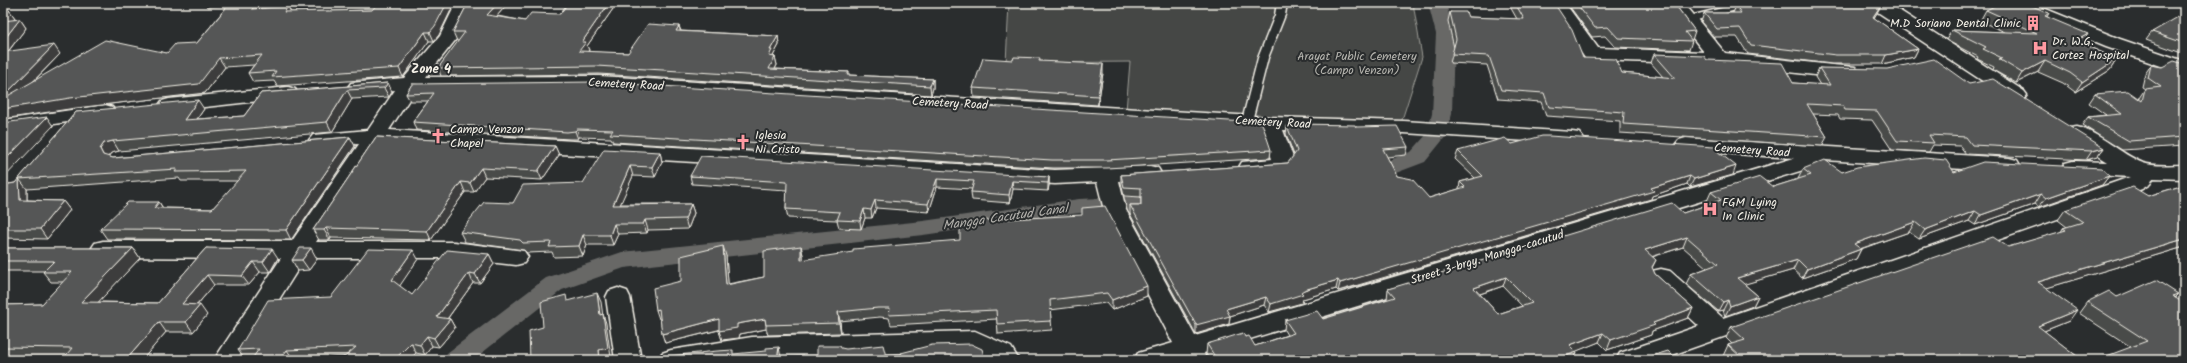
<svg xmlns="http://www.w3.org/2000/svg" width="2187" height="363" viewBox="0 0 2187 363" font-family="Kalam,sans-serif">
<style>
.green{fill:#444645;stroke:#9c9c96}
.lines{fill:none;stroke-linecap:round;stroke-linejoin:round}
.canal{fill:#676866;fill-rule:evenodd}
.service-casing{stroke:#f4f1e8;stroke-width:3}
.minor-casing{stroke:#f4f1e8;stroke-width:3}
.trunk-casing{stroke:#f4f1e8;stroke-width:3}
.service{fill:#2a2d2e;fill-rule:evenodd}
.minor{fill:#2a2d2e;fill-rule:evenodd}
.trunk{fill:#2a2d2e;fill-rule:evenodd}
.wall{fill:#494b4a;stroke:#f4f1e8;fill-rule:evenodd}
.shaded-wall{fill:#3c3d3c;stroke:#f4f1e8}
.building{fill:#555756;stroke:#f4f1e8;fill-rule:evenodd}
.labels{text-anchor:middle;stroke-width:4;stroke-linejoin:round;paint-order:stroke}
.poi-label{font-size:12px;fill:#f4f1e8;stroke:#2a2d2e;text-anchor:start}
.park-label{font-size:12px;fill:#b6b5af;stroke:#2a2d2e}
.street-label{font-size:12px;fill:#f4f1e8;stroke:#2a2d2e}
.neighbourhood-label{font-size:13px;font-weight:bold;fill:#f4f1e8;stroke:#2a2d2e}
.water-label{font-size:13px;font-style:italic;fill:#b5b3ae;stroke:#2a2d2e}
</style>
<rect width="100%" height="100%" fill="#2a2d2e"/>
<filter id="ink" filterUnits="userSpaceOnUse"><feTurbulence type="fractalNoise" baseFrequency=".025" numOctaves="2"/><feDisplacementMap in="SourceGraphic" scale="8" xChannelSelector="R" yChannelSelector="G"/><feConvolveMatrix kernelMatrix="1 2 1 2 8 2 1 2 1" color-interpolation-filters="sRGB"/></filter>
<g filter="url(#ink)">
<!-- green -->
<path class="green" d="M1009,3H1413L1422,57L1400,126L1126,111L1130,62L1006,63Z"/>
<g class="lines">
<!-- canal -->
<path class="canal" d="M1428,3H1446L1454,34L1452,114L1446,136L1425,162L1372,182L1365,184L1358,182L1355,177L1358,172L1411,152L1426,135L1432,114L1436,34Z
M1170,195L1178,197L1181,202L1178,207L1170,209L1079,213L923,235L624,268L562,290L473,360H444L447,353L546,278L622,252L923,221L1079,199Z"/>
<defs>
<path id="service" d="M1277,3H1287L1285,15L1268,58L1252,121L1247,124L1243,123L1242,121L1258,58L1275,15Z
M1742,3H1758L1756,5L1689,22L1684,19L1686,17Z"/>
<path id="minor" d="M456,3H474L457,38L426,77L599,76L1270,117L1404,121L1572,132L1579,133L1583,138L1579,143L1572,144L1404,133L1283,130L1294,160C1292,163 1289,168 1286,170C1278,175 1251,174 1242,172L1239,167L1242,162L1272,159L1262,129L599,88L416,89L389,130L1055,170L1150,166L1158,168L1161,173L1158,178L1119,181L1126,210L1195,336L1794,158L1679,150L1675,145L1679,140L1686,138L2009,158L2017,160L2020,165L2017,170L2009,172L1825,160L1823,164L1204,353L1206,360H1134L1138,353L1173,343L1104,210L1097,182L1055,184L381,143L316,242H454L524,251L528,257L524,263L516,265L454,258H305L241,360H214L281,258L103,257L95,255L91,249L95,243L103,241H292L359,144L320,146L313,145L309,140L313,135L368,130L395,90L358,93L351,91L348,87L351,83L404,78L440,36Z
M1547,3H1565L1598,48L1704,52L1665,3H1684L1725,53L1832,65L1855,67L1858,71L1855,75L1832,77L1719,64L1592,60L1585,58Z
M1871,3H1888L2024,91L2027,95L2024,99L2017,101L2010,99L1873,9L1870,5Z
M288,87L295,89L298,93L295,97L169,111L162,109L159,105L162,101L169,99Z
M105,105L112,107L115,111L112,115L3,132V120Z
M2077,127C2101,133 2120,154 2143,163C2154,167 2172,165 2184,165V179L2153,178L2150,184L2142,189L1658,360H1616L1620,353L1699,326L1652,283L1649,277L1652,271L1661,269L1670,271L1723,318L2130,177L2065,173L2062,168L2065,163L2073,161L2108,162L2070,138L2067,133L2070,128Z
M618,288L627,291L630,297L641,360H615L606,297L609,291Z
M975,331L1011,347L1019,360H991L972,351L752,357L731,360H658L662,353L671,350L752,337Z"/>
<path id="trunk" d="M2006,3H2031L2120,39L2184,61V74L2106,47L2009,7Z"/>
</defs>
<!-- service casing -->
<use href="#service" class="service-casing"/>
<!-- minor casing -->
<use href="#minor" class="minor-casing"/>
<!-- trunk casing -->
<use href="#trunk" class="trunk-casing"/>
<!-- service -->
<use href="#service" class="service"/>
<!-- minor -->
<use href="#minor" class="minor"/>
<!-- trunk -->
<use href="#trunk" class="trunk"/>
</g>
<!-- wall -->
<path class="wall" d="M205,3H268L264,8L291,12L372,10L453,6L439,35L434,41H429L403,77L277,86L274,81L253,82L248,73L254,65L225,67L205,93L76,108L3,119L9,10L15,18L14,20L20,19L26,28L8,52L60,54L34,81L167,53L197,43L228,5L207,7Z
M468,3H508L497,16L525,21L560,14L568,3H614L615,6L587,46L589,50L588,52L628,53L679,26L681,31L778,36L779,45L773,56H774L775,57L777,65L775,69L849,72V75L933,79V88L931,95L599,74L441,76L438,68L459,41H457L453,32Z
M1508,3H1554L1583,58L1622,73L1663,77L1651,63L1654,54L1707,60L1793,83L1820,85L1815,77L1819,68L1969,84L2104,148L2097,157L2086,160L1966,154L1960,146L1933,145L1929,152L1892,150L1872,120L1840,119L1838,115L1813,114L1827,137L1822,146L1620,133V121L1546,116L1541,102L1498,99L1487,65L1450,63L1454,48L1448,21L1450,12L1468,17L1517,19Z
M1567,3H1674L1695,31L1692,40H1691L1692,41L1689,50L1615,47L1605,36L1592,37Z
M1764,3H1879L1881,5L1874,18L1918,49L1914,57L1882,64H1832L1748,54L1737,37H1714L1701,22L1704,13H1733L1736,6H1766L1763,5Z
M1890,3H1907L1896,7Z
M1926,3H1939L1931,5Z
M1986,10L2049,13L2047,17L2082,44L2117,59L2110,70L2075,92L2063,83L2038,72L2016,83L1993,70L1994,67L1977,59L1978,57L1946,40L1952,30L2005,32L1980,21Z
M2184,20V54L2146,40L2152,32Z
M1040,61L1103,73L1098,105L974,97L973,88Z
M2184,64V146L2122,150L2082,125L2088,117L2106,115L2089,103L2095,94L2139,98L2145,89L2142,87L2145,74L2151,65L2162,67Z
M388,83L392,92L389,97L352,99L332,132L119,151L111,153L108,157L113,158L350,137L355,146L291,240L107,239L100,229L159,202L163,208L212,209L238,181H181L179,178L27,189V200L63,201L70,210L47,239L3,238V185L15,183L76,112L204,109L197,119L244,116L261,93Z
M412,84L1271,150L1270,158L1107,168H1053L613,142L611,138L579,137L578,139H570L416,130L413,122L428,101H410L406,94Z
M1299,124L1356,127L1408,147L1406,155L1387,157L1397,176L1429,198L1459,189L1460,182L1475,178L1455,159L1458,151L1512,144L1718,152L1733,175L1690,187L1687,184L1652,196L1651,199L1372,282L1338,291L1336,289L1303,299L1302,303L1269,312L1264,305L1230,316L1229,324L1196,334L1130,214V205H1141V197L1124,196L1121,183V175L1288,163L1294,155L1286,134L1287,126L1299,125Z
M376,137L555,146L559,155L542,180L485,177L474,192H465L431,240L331,238L330,240H319L313,230Z
M660,152L662,162L655,177L633,176L620,204H691L694,213L688,229L648,230L647,233L618,234L613,245H587L583,256L554,257L552,252L527,253L524,250L465,242L460,232L513,203L583,183Z
M1803,169L1842,172H1954L2109,176L2102,185L2039,207L2035,204L1975,225L1969,221L1919,239L1909,232L1861,249L1856,259L1802,278L1793,270L1744,284L1758,296L1753,306L1725,316L1723,310L1718,311L1686,284L1691,274L1707,268L1683,247L1652,257L1656,260L1652,268L1655,274L1693,308L1688,318L1652,331L1651,335L1607,350L1599,342L1576,351L1574,360H1210L1206,354L1207,344L1245,337L1255,346L1287,335L1284,330L1285,320L1323,319L1387,299L1388,289L1683,213L1710,204L1707,201L1711,192L1773,187L1799,179H1798ZM1503,286L1522,306L1498,314L1480,294Z
M690,176L1049,177V185L1048,191L1013,189L1010,203L972,200L971,192L972,189L937,187L929,212L876,208L872,218H865L861,229L839,228L837,220L788,218L786,209L787,190L692,184Z
M2184,185V247L2046,288L2069,321L2044,331L2082,360H1727L1723,356L1728,345L1732,344L1726,338L1731,327L2061,232L2063,228L2067,227L2058,220L2065,210L2148,196Z
M801,246L803,255V260L1147,296L1112,310L1106,303L1050,310L1052,330L998,334L997,319L891,325L889,318L880,317L840,321L841,333L768,335L766,329L740,334L739,338L722,340L719,330L665,343L660,319H659L681,281L726,256L728,284L764,277Z
M3,248H133L140,258L98,302L158,303L206,248L278,258L270,272H260L249,285H214L197,305L207,315L193,332H166L142,360H62L64,357H3V305L42,304L63,282H51L43,272L44,271H3Z
M489,254L494,264L480,283H473L448,318L450,319L455,328L439,347L432,346L425,355L416,353L293,359L245,360L238,350L331,297L418,259L399,286L412,295Z
M317,259L309,270L298,271L292,260Z
M2178,294L2175,297L2184,360L2131,347L2079,313L2087,302L2117,297Z
M901,353L985,360H902Z"/>
<!-- shaded-wall -->
<path class="shaded-wall" d="M257,3H268L257,17L252,9Z
M447,3H452L453,6L439,35L434,41L430,32Z
M498,3H508L491,23L487,15Z
M609,3H614L615,6L587,46L589,50L582,60L579,51L582,42Z
M1898,3H1907L1896,7Z
M1932,3H1939L1931,5Z
M1881,5L1877,13L1869,25L1873,17Z
M288,6L292,15L284,12Z
M9,10L15,18L7,30L3,24V19Z
M20,19L26,28L3,58V41Z
M679,26L681,34L676,31Z
M425,32L429,41L403,77L399,68Z
M2088,34L2082,44L2076,41Z
M778,36L779,45L773,56L774,59L775,57L777,65L771,77L769,69L770,50Z
M54,45L60,54L9,106L3,97Z
M1918,49L1914,57L1882,64L1886,55Z
M219,58L225,67L205,93L76,108L3,119V109Z
M2117,59L2110,70L2075,92L2082,82Z
M2045,61L2038,72L2016,83L2022,73Z
M1103,64V73L1098,105V96Z
M933,79V88L931,95L930,86Z
M388,83L392,92L389,97L384,88Z
M347,90L352,99L332,132L327,122Z
M198,100L204,109L190,129L184,120Z
M47,117L53,126L3,179V162Z
M577,129L579,137L578,139L575,131Z
M350,137L355,146L291,240L286,230Z
M113,141L119,151L111,153L107,158L103,155L100,149L104,143Z
M555,146L559,155L542,180L538,171Z
M2104,148L2097,157L2086,160L2092,151Z
M660,152L662,162L655,177L652,167Z
M630,166L633,176L616,214L613,205Z
M1736,166L1733,175L1690,187L1694,179Z
M481,168L485,177L474,192L470,183Z
M1690,176L1687,184L1652,196L1651,199L1338,291L1340,283L1651,188Z
M2109,176L2102,185L2039,207L2046,198Z
M1049,177V185L1048,191V183Z
M19,179L27,189V209L20,200Z
M937,179V187L929,212L928,204Z
M1012,181L1013,189L1010,203L1009,195Z
M461,182L465,192L431,240L427,231Z
M2041,194L2035,204L1975,225L1981,215Z
M875,200L876,208L872,218L871,210Z
M63,201L70,210L47,239L40,229Z
M159,202L165,212L154,208Z
M691,204L694,213L688,229L685,219Z
M864,209L865,218L861,229L860,221Z
M1975,211L1969,221L1919,239L1925,230Z
M645,220L648,230L647,233L643,224Z
M1915,222L1909,232L1848,253L1854,244Z
M614,224L618,234L613,245L610,235Z
M326,228L331,238L330,240L324,230Z
M583,235L587,245L583,256L579,246Z
M1687,237L1683,247L1641,260L1645,250Z
M2184,239V247L2030,293L2038,282Z
M723,246L726,256L729,294L726,285Z
M801,246L803,255V270L801,260Z
M133,248L140,258L89,312L81,302Z
M311,248L317,259L309,270L302,260Z
M272,249L278,258L270,272L263,262Z
M1861,249L1856,259L1802,278L1807,269Z
M413,250L418,259L397,290L392,280Z
M489,254L494,264L480,283L475,274Z
M1798,260L1793,270L1732,288L1737,278Z
M253,262L260,272L249,285L242,276Z
M469,273L473,283L442,326L437,317Z
M207,275L214,285L189,314L182,304Z
M1506,277L1503,286L1471,297L1474,288Z
M1338,280L1336,289L1303,299L1302,303L1269,312L1271,304L1304,290Z
M1147,286V296L1112,310V300Z
M597,293L601,302L604,324L600,315Z
M1758,296L1753,306L1725,316L1730,306Z
M1266,297L1264,305L1230,316L1229,324L1196,334V325L1226,309Z
M1728,300L1723,310L1718,311L1723,302Z
M200,305L207,315L193,332L186,322Z
M1693,308L1688,318L1652,331L1651,335L1607,350L1611,340L1653,323Z
M659,309L663,319H659L656,310Z
M2077,310L2069,321L2029,337L2038,326Z
M838,312L840,321L841,333L839,323Z
M603,314L606,323L611,357L602,359V360H600L599,350Z
M450,319L455,328L439,347L434,338Z
M719,319L722,329L665,343L662,334Z
M765,319L766,325V329L740,334L739,338L722,340L719,331L737,324Z
M159,322L166,332L142,360H126Z
M1603,333L1599,342L1567,355L1570,345Z
M427,336L432,346L425,355L420,345Z
M411,343L416,353L409,360H394Z
M779,347L781,358V360H777Z
M287,350L293,359V360H279Z
M1577,352L1574,360H1554Z"/>
<!-- building -->
<path class="building" d="M230,3H257L252,9L288,6L284,12L372,10L378,3H447L435,26L430,32H425L399,68L272,77L276,71L248,73L262,55L219,58L199,84L70,98L3,109V97L4,98L105,40L167,53L175,44L197,43Z
M468,3H498L487,15L525,21L531,13L560,14L568,3H609L582,42H586L579,51L628,53L648,24L679,26L676,31L778,36L770,50H772L769,56L775,57L769,69L849,72L847,75L933,79L930,86L596,66L438,68L465,32H453Z
M1515,3H1554L1572,30L1583,58L1616,59L1622,73L1675,78L1654,54L1704,56L1707,60L1782,63L1793,83L1830,85L1819,68L1887,69L1934,59L1969,84L1993,79L2104,148L2092,151L1972,145L1966,137L1929,135L1934,143L1897,141L1877,111L1845,110L1843,106L1807,104L1827,137L1623,124L1624,112L1549,107L1544,93L1501,90L1489,56L1452,54L1456,39L1450,12H1466L1468,17L1524,19Z
M1576,3H1674L1695,31L1685,32L1692,41L1618,38L1608,27L1595,28Z
M1777,3H1879L1881,5L1873,17L1918,49L1886,55H1836L1751,45L1740,28L1717,29L1704,13H1741L1736,6H1781Z
M2001,3H2025L2049,13L2045,16L2088,34L2076,41L2117,59L2082,82L2070,73L2045,61L2022,73L1999,59L2002,58L1983,49L1986,47L1952,30L2037,33L1986,10Z
M9,10L3,19V11Z
M2178,17L2184,20V43L2152,32Z
M20,19L3,41V21Z
M54,45L3,97V52Z
M1014,57L1040,58L1039,61L1103,64L1098,96L973,88L983,58L1013,60Z
M2174,61L2184,64V73L2183,74H2184V137L2129,141L2088,117L2122,114L2095,94L2128,91L2142,101L2145,89L2161,87L2148,78L2151,65L2162,67Z
M596,82L1262,123L1271,150L1107,160H1052L610,134L613,130L577,129L575,131L567,132L413,122L434,93L406,94L412,84Z
M388,83L384,88L347,90L327,122L113,141L104,143L100,149L103,155L113,158L350,137L286,230L100,229L128,202H159L154,208L212,209L246,171L175,172L177,169L19,179L20,200L63,201L40,229H3V185L15,183L76,112L198,100L184,120L244,116L261,93Z
M47,117L3,162V123Z
M1299,124L1355,125L1356,127L1397,126L1408,147L1383,149L1397,176L1412,179L1429,198L1465,187L1460,182L1483,176L1458,151L1505,138L1512,144L1542,136H1549L1714,147L1719,151H1717L1736,166L1694,179L1690,176L1651,188L1654,191L1374,273L1340,283L1338,280L1304,290L1301,292L1303,294L1271,304L1266,297L1226,309L1230,316L1196,325L1130,205H1141V188L1124,187L1121,175L1288,163L1297,151L1287,126L1299,125Z
M376,137L555,146L538,171L481,168L470,183L461,182L427,231L326,228L324,230H313Z
M604,149L660,152L652,167L630,166L613,205L691,204L685,219L645,220L643,224H614L610,235H583L579,246L549,247L551,242L523,243L520,240L460,232L484,202L513,203L523,185L583,183Z
M701,156L1049,177L1048,183L1012,181L1009,195L971,192L974,181L937,179L928,204L875,200L871,210L864,209L860,221L837,220L840,212L786,209L787,182L690,176Z
M1924,158L1946,160L1954,172L1983,162L2102,168L2109,176L2046,198L2041,194L1981,215L1975,211L1925,230L1915,222L1854,244L1861,249L1807,269L1798,260L1737,278L1758,296L1730,306L1728,300L1723,302L1691,274L1718,264L1687,237L1645,250L1656,260L1652,267L1655,274L1693,308L1653,323L1655,325L1611,340L1603,333L1570,345L1577,352L1554,360H1217L1207,344L1243,333L1245,337L1249,336L1255,346L1294,333L1285,320L1317,311L1323,319L1395,297L1388,289L1672,203L1683,213L1721,200L1711,192L1760,177L1773,187L1811,175L1803,169L1825,160L1842,172L1857,167ZM1506,277L1532,303L1498,314L1474,288Z
M2184,185V239L2038,282L2077,310L2038,326L2082,360H1744L1728,345L1745,340L1731,327L1993,237L2008,247L2066,230L2063,228L2083,222L2065,210L2133,187L2148,196Z
M1105,206L1147,286L1112,300L1107,293L1050,300L1051,321L997,324L996,310L889,315L890,308H878L838,312L839,323L766,325L765,319L737,324V328L719,331V319L662,334L659,309L656,310L653,288L681,281V256L723,246L726,285L764,277V251L801,246V260L853,252V249L960,240V227L973,226V221L1082,215V208Z
M3,248H133L81,302L158,303L206,248L272,249L263,262H253L242,276L207,275L182,304L200,305L186,322H159L126,360H62L72,348L3,347V305L42,304L72,272H43L54,261H3Z
M300,248H311L302,260H292Z
M368,249L413,250L392,280L412,295L447,250L489,254L475,274L469,273L437,317L450,319L434,338L427,336L420,345L411,343L394,360H341L356,347L287,350L279,360H251L259,349L238,350L268,300L331,297Z
M2156,280L2178,294L2172,296L2184,303V360H2096L2147,341L2087,302L2109,291L2117,297Z
M597,293L600,315L603,314L608,348L599,350L600,360H530L529,331L543,327L541,302L566,295L567,301Z
M971,344L982,349L985,360H905L901,353L932,345Z
M883,345L887,360H817V346H840L841,348L846,349Z
M779,347L777,360H640L641,359L717,351L733,350V354L766,351V348Z
M1668,351L1677,360H1648L1654,358L1652,356Z"/>
</g>
<!-- icons -->
<defs>
<symbol id="building-bare" viewBox="-9 -9 18 18"><path d="M-4-6H4V6H1V3H-1V6H-4ZM-2.5-4.3h1.7v1.8h-1.7ZM.8-4.3h1.7v1.8H.8ZM-2.5-1h1.7V.8h-1.7ZM.8-1h1.7V.8H.8Z" fill="#ff9aa2" stroke="#2a2d2e" stroke-width="2.5" paint-order="stroke"/></symbol>
<symbol id="hospital-bare" viewBox="-9 -9 18 18"><path d="M-5-5h3v3.5h4V-5h3V5h-3V1.5h-4V5h-3Z" fill="#ff9aa2" stroke="#2a2d2e" stroke-width="2.5" paint-order="stroke"/></symbol>
<symbol id="church-bare" viewBox="-9 -9 18 18"><path d="M-1.2-6h2.4v3.5h3.3v2.4h-3.3V6h-2.4V-.1h-3.3v-2.4h3.3Z" fill="#ff9aa2" stroke="#2a2d2e" stroke-width="2.5" paint-order="stroke"/></symbol>
</defs>
<g fill-rule="evenodd">
<use href="#building-bare" x="2022" y="12" width="22" height="22"/>
<use href="#hospital-bare" x="2029" y="37" width="22" height="22"/>
<use href="#church-bare" x="427" y="125" width="22" height="22"/>
<use href="#church-bare" x="732" y="131" width="22" height="22"/>
<use href="#hospital-bare" x="1699" y="198" width="22" height="22"/>
</g>
<g class="labels">
<!-- poi labels -->
<g class="poi-label">
<text x="2021" y="27" text-anchor="end">M.D Soriano Dental Clinic</text>
<text x="2052" y="45">Dr. W.G.<tspan x="2052" dy="14">Cortez Hospital</tspan></text>
<text x="450" y="133">Campo Venzon<tspan x="450" dy="14">Chapel</tspan></text>
<text x="755" y="139">Iglesia<tspan x="755" dy="14">Ni Cristo</tspan></text>
<text x="1722" y="206">FGM Lying<tspan x="1722" dy="14">In Clinic</tspan></text>
</g>
<!-- park labels -->
<g class="park-label">
<text x="1357" y="60">Arayat Public Cemetery<tspan x="1357" dy="14">(Campo Venzon)</tspan></text>
</g>
<!-- street labels -->
<g class="street-label">
<text transform="translate(626 84) rotate(3)" y="4">Cemetery Road</text>
<text transform="translate(950 103) rotate(3)" y="4">Cemetery Road</text>
<text transform="translate(1273 122) rotate(3)" y="4">Cemetery Road</text>
<text transform="translate(1752 150) rotate(4)" y="4">Cemetery Road</text>
<text transform="translate(1487 257) rotate(-17)" y="4">Street 3-brgy. Mangga-cacutud</text>
</g>
<!-- neighbourhood labels -->
<g class="neighbourhood-label">
<text x="431" y="73">Zone 4</text>
</g>
<!-- water labels -->
<g class="water-label">
<text transform="translate(1005 216) rotate(-8)" y="5">Mangga Cacutud Canal</text>
</g>
</g>
<!-- margin -->
<rect width="2187" height="363" fill="none" stroke="#2a2d2e" stroke-width="16"/>
<rect x="8" y="8" width="2171" height="347" fill="none" stroke="#f4f1e8" stroke-width="1.5" filter="url(#ink)"/>
</svg>
